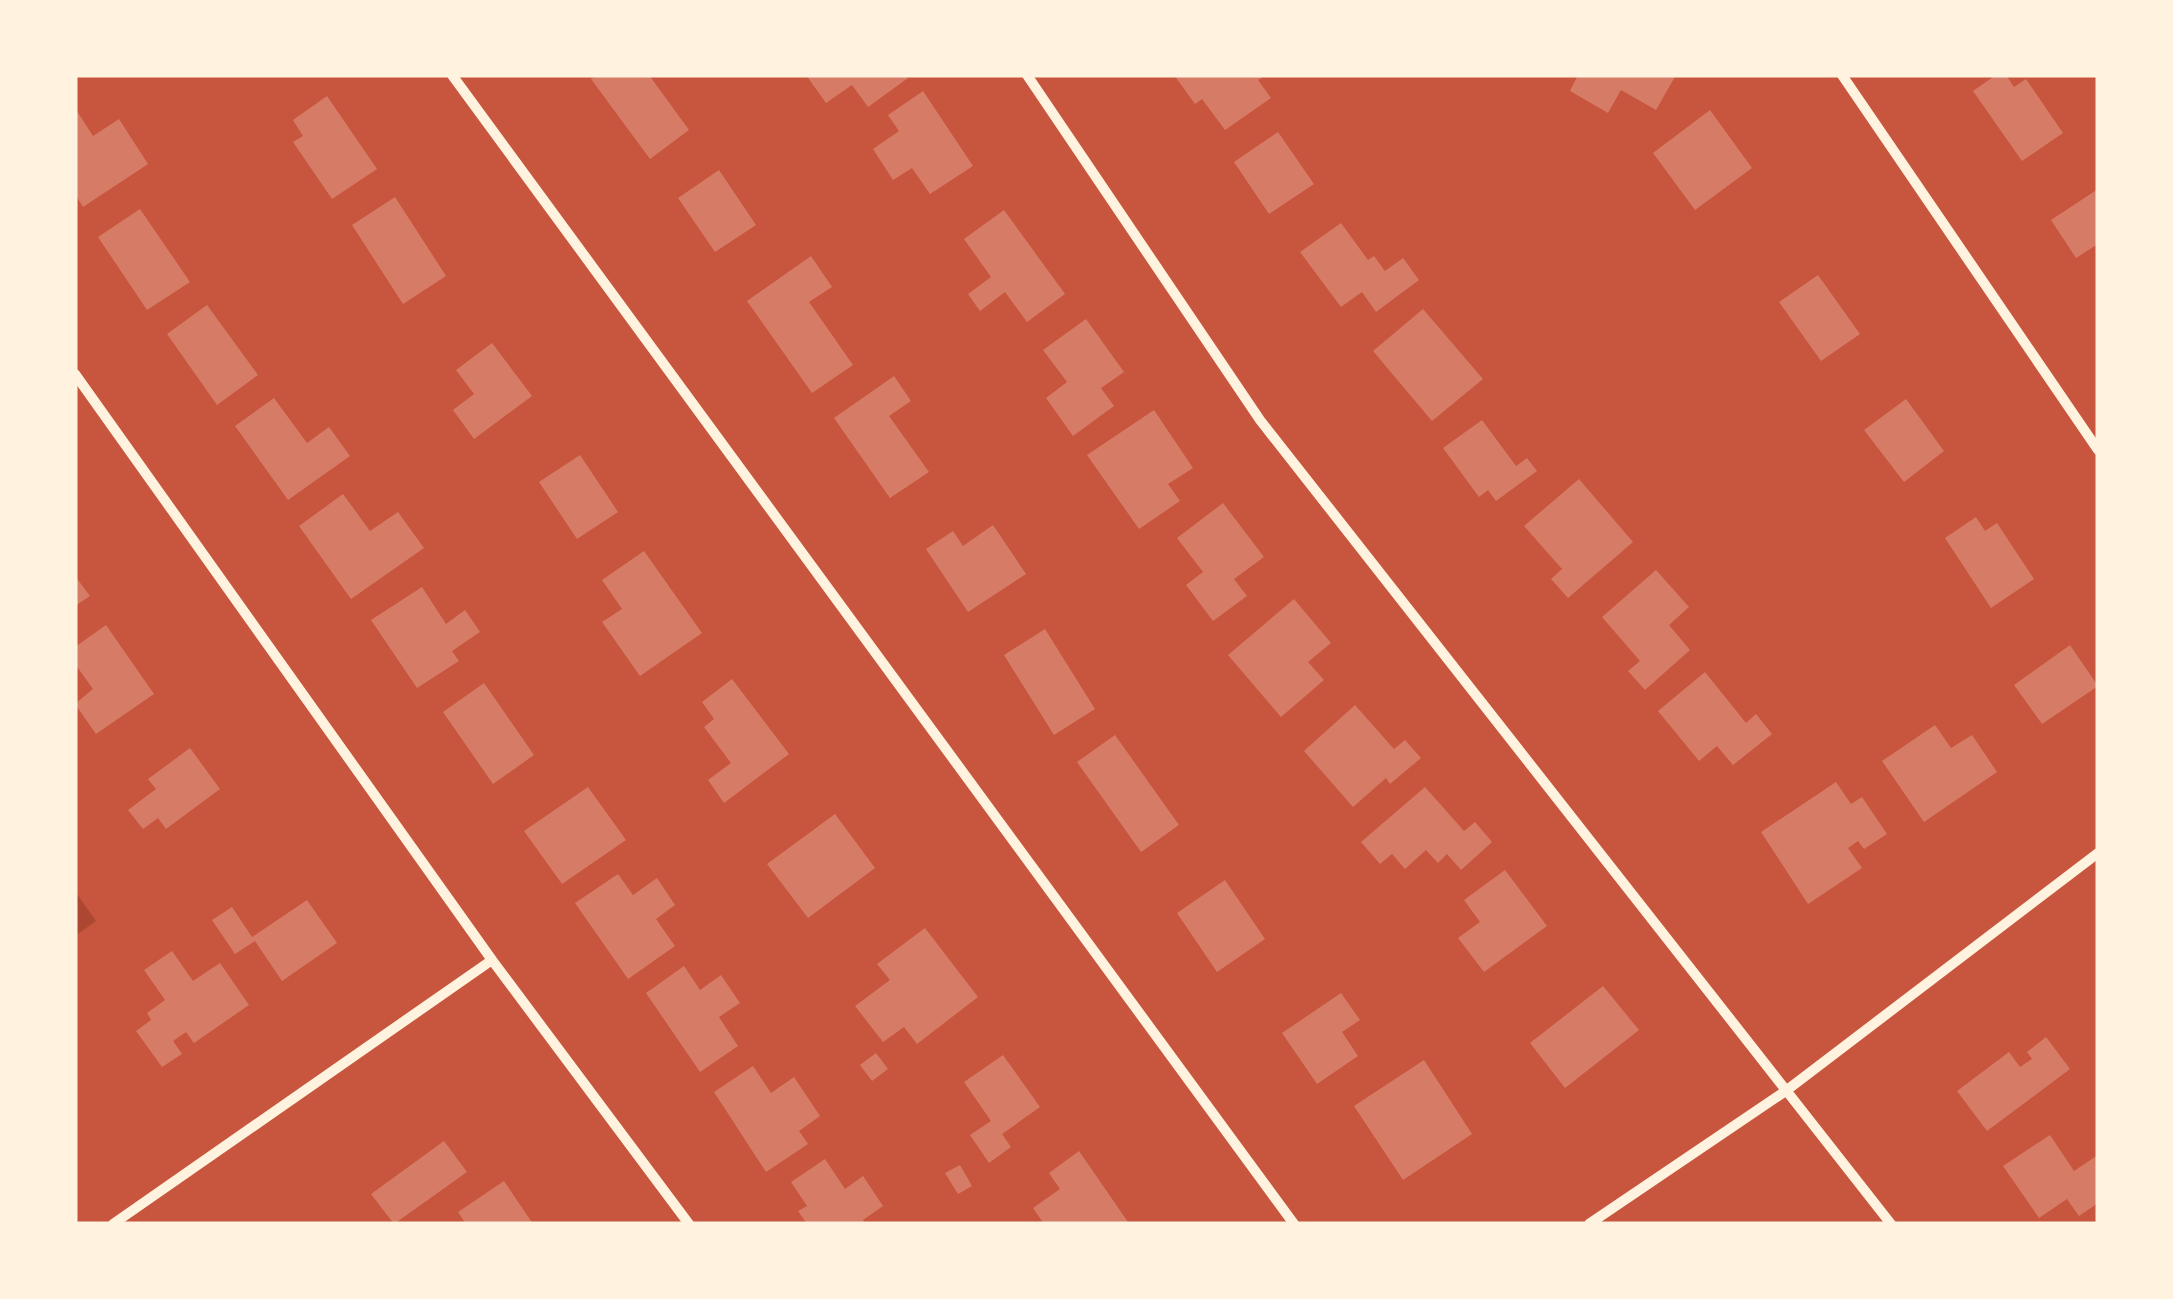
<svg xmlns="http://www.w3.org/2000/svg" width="2173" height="1299" viewBox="0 0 2173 1299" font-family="Lora,serif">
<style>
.green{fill:#ae4732}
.building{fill:#d67c66}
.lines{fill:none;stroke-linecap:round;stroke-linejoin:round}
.minor{stroke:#fff3e0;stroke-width:10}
</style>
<rect width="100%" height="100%" fill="#c8553d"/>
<!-- green -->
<path class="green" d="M75,891L96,921L75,936Z"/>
<!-- building -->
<path class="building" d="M597,75H649L689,130L650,159L591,79Z
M806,75H905L908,78L868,107L852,85L826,103Z
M1174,75H1266L1258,80L1271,98L1225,130L1202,99L1195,104Z
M1578,75H1676L1656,110L1621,90L1608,113L1570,91Z
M1996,75H2006L2014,87L2026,79L2063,133L2022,161L1973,91Z
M923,91L973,166L930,194L912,168L893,180L873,149L899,131L888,115Z
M327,96L377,169L332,199L293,142L303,136L293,120Z
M75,108L93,136L119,119L148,164L83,207L75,194Z
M1710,110L1752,168L1695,210L1653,153Z
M1278,132L1314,184L1269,214L1234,162Z
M719,170L756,225L715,252L678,198Z
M2098,189V244L2076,258L2051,220Z
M395,197L446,276L403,304L352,225Z
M140,209L190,282L147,310L98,237Z
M1004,210L1065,294L1027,322L1005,292L980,311L968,294L991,277L964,239Z
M1341,223L1368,260L1374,256L1385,271L1403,258L1419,280L1376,312L1362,292L1341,307L1300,252Z
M811,256L832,287L809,302L853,365L812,393L747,301Z
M1818,275L1860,334L1821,361L1779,302Z
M207,305L258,375L217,405L167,334Z
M1423,309L1483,379L1432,421L1373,351Z
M1086,319L1124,372L1101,388L1114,406L1073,436L1046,398L1067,382L1043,350Z
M492,343L532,396L474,439L453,410L474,394L456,370Z
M894,376L911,401L889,416L929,472L890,498L834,418Z
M274,398L307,443L329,427L350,456L288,500L235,426Z
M1906,399L1944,451L1904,482L1864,430Z
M1154,410L1193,468L1168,484L1180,501L1139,529L1087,455Z
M1482,420L1516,466L1527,458L1537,471L1496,501L1488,490L1479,497L1443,448Z
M580,455L618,512L577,539L539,482Z
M1579,479L1633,542L1568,598L1551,579L1562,569L1524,526Z
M343,494L370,531L398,512L424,548L351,599L299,526Z
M1223,503L1264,557L1234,579L1247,596L1213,621L1186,585L1203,572L1177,538Z
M1976,517L1985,531L1997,523L2034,579L1991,608L1945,538Z
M993,525L1026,574L968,612L926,549L953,531L963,546Z
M644,551L702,633L640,676L602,622L622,609L602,580Z
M1656,570L1689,607L1669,625L1690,650L1645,690L1628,671L1640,661L1602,617Z
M75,576L90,596L75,606Z
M422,587L446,624L465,610L480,632L452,651L459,661L417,688L371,620Z
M1294,599L1331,643L1308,662L1324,680L1281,717L1228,655Z
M106,625L154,694L96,734L75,704L93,689L75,664V647Z
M1045,629L1095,709L1054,735L1004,655Z
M2070,645L2098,686L2042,724L2014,685Z
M1705,672L1746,723L1756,714L1772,734L1733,765L1717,746L1699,761L1658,711Z
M732,679L789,754L724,803L708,780L731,763L704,727L714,719L702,702Z
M484,683L534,755L493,784L443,712Z
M1355,705L1394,749L1405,740L1421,758L1390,784L1386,778L1353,807L1304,751Z
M1935,725L1951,748L1972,735L1997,772L1924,822L1882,761Z
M1115,735L1179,825L1141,852L1077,762Z
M190,748L220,789L166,829L158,818L143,829L128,810L156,789L148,779Z
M1836,782L1851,804L1862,797L1887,834L1864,849L1858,841L1848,848L1862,868L1808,904L1761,832Z
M588,787L626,840L562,884L524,831Z
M1425,787L1464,831L1475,822L1492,842L1461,870L1447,854L1438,863L1426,850L1405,869L1392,854L1380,864L1361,842Z
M835,814L875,868L808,918L767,864Z
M1505,870L1547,926L1484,972L1458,938L1480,922L1464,900Z
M618,874L633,895L657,878L675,905L656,919L675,946L628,979L575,903Z
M1225,880L1265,939L1217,972L1177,913Z
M307,900L337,943L282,981L255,941L235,954L212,920L232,907L252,937Z
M925,928L978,997L917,1044L904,1027L883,1042L855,1006L890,980L877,964Z
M172,951L193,981L220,963L249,1005L194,1043L186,1032L173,1041L182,1054L162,1067L136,1031L151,1020L147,1013L165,1000L144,970Z
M684,966L700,990L721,975L740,1003L719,1017L738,1046L700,1072L646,993Z
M1603,986L1639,1030L1565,1088L1530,1043Z
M1341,993L1360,1020L1342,1032L1358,1056L1317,1084L1282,1033Z
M2046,1037L2070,1069L1987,1131L1957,1091L2009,1052L2020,1067L2032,1059L2027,1052Z
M876,1053L888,1069L872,1081L860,1065Z
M1003,1055L1040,1107L1002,1134L1011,1147L989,1163L970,1135L991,1121L964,1082Z
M1424,1060L1472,1134L1403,1180L1354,1106Z
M753,1066L771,1093L794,1077L820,1116L799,1131L808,1144L766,1172L714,1092Z
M2050,1135L2074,1171L2098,1155V1203L2079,1216L2067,1199L2039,1218L2003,1166Z
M444,1141L467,1172L394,1224L371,1194Z
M1079,1151L1128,1222L1125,1224H1044L1033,1208L1060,1189L1049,1173Z
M825,1159L845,1189L863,1176L883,1206L863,1220L865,1224H807L798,1211L807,1206L791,1182Z
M960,1165L972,1186L958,1194L945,1173Z
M504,1181L533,1224H466L458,1212Z"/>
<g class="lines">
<!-- minor -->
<path class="minor" d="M452,75L1294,1224
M1027,75L1260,420L1891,1224
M1842,75L2098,450
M75,374L492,960L689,1224
M113,1224L492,960
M1589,1224L1787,1090L2098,853"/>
</g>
<!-- border -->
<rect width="2173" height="1299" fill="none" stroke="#fff3e0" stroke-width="155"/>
</svg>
